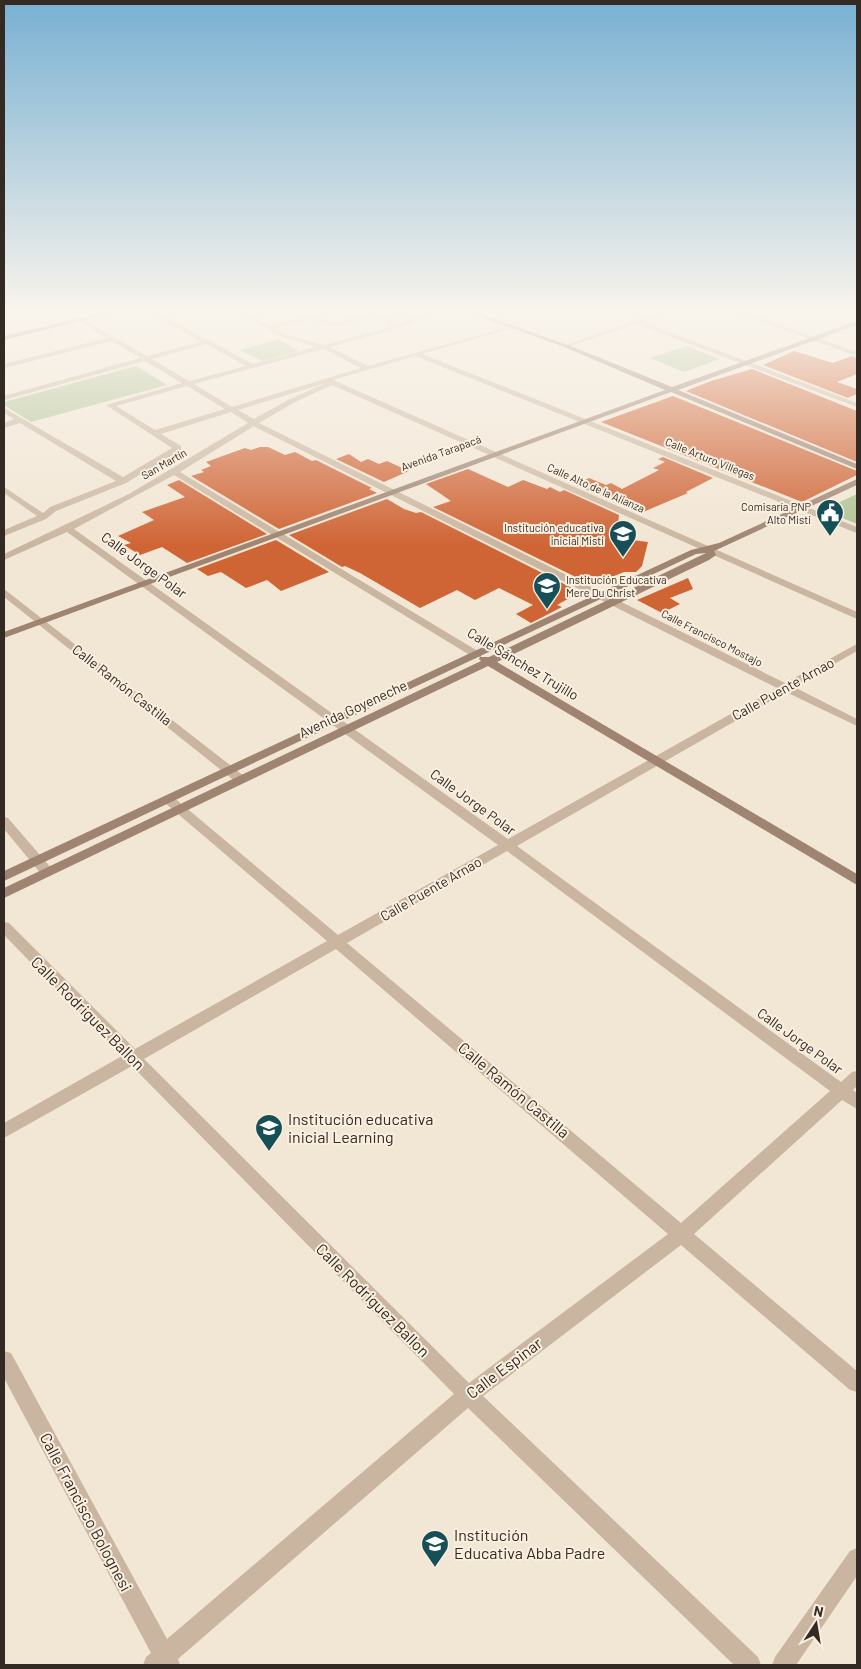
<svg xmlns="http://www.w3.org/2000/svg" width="861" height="1669" viewBox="0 0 861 1669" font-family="Barlow,sans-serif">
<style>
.green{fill:#afc294}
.building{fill:#cf6435}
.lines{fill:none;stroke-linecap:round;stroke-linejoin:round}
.street{fill:#cab6a0;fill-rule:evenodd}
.secondary{fill:#9e8471;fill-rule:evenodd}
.labels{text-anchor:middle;stroke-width:4;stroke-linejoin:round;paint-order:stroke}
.far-street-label{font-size:11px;fill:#342a24;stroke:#faf0e0}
.far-poi-label{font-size:11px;fill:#342a24;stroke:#faf0e0;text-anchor:end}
.street-label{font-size:14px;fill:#342a24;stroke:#faf0e0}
.near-street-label{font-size:16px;fill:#342a24;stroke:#faf0e0}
.near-poi-label{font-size:16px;fill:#342a24;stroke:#faf0e0;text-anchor:start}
</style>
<rect width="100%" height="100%" fill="#f2e6d4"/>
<!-- green -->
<path class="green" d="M279,339L298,351L263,361L240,350Z
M686,346L720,359L684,372L650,358Z
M136,366L167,385L31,422L4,405V402Z
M857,494V524L823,510Z"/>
<!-- building -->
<path class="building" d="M794,351L833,363L852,356L857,358V374L837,382L857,389V394L848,398L763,365Z
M752,369L857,411V462L686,391L711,381Z
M673,396L857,471V475L802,502L601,422Z
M260,447H268L285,455L295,452L312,461L316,460L372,488L369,489L377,493L279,529L191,476L204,472L201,470L211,466L206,462L245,448L251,450Z
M349,454L361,462L368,459L379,464L387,461L409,471L384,482L336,459Z
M663,457L713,478L686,492L688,493L643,512L575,485L589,478L606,485L611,483L622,489L659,470L653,468L665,462L658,459Z
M468,469L508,487L523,480L547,489L550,487L560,492L564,490L619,515L616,538L648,542L642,566L636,572H624L592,585L433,507L451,501L426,484Z
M179,480L267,534L187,563L162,547L140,555L124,545L131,543L118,536L154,520L142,512L185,497L167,485Z
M387,499L404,509L416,513L421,512L580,592L557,605L562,607L531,623L516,614L533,605L499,588L475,600L457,590L420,608L360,573L345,566L342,567L289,535Z
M276,540L329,572L281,591L267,580L246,588L221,572L208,576L197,569Z
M688,578L693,589L670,598L680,604L662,613L637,600Z"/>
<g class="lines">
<!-- street -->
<path class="street" d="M148,312H156L253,364L316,347L280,336L237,312H245L270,326L310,316L335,323L372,313L383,317L404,312L419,316L427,312H436L402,327L330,347L368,366L512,326V328L422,354L857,527V533L854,532L415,356L333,380L857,612V619L332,385L293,403L259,423L785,683L857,644V651L794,687L857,719V726L786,692L517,846L841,1082L852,1072L857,1071V1086L853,1090L857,1093V1109L842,1100L694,1234L857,1371V1392L850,1390L681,1245L483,1396L758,1657L761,1665H734L468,1408L178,1659L180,1665H143L146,1657L151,1653L4,1378V1351L11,1353L167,1639L454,1394L132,1066L4,1138V1123L122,1056L4,935V922L9,923L135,1049L327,941L164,802L162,799L164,796H172L338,935L498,845L67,532L4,560V554L129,494L248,423L231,412L161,434L181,446V450L126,483L56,511L46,519L4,536V530L37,516L4,493V487L43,513L50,507L116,481L20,423L4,428V423L14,419L4,413V408L123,477L172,448L106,405L182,383L145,361L4,400V396L140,358L112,341L4,368V364L107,338L79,321V319H83L147,356L201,342ZM404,316L413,318L400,324L389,320ZM372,317L394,326L324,345L284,334L275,328L310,320L335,327ZM206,344L246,366L189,381L152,359ZM323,349L361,368L232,407L194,384ZM326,383L288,400L254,419L238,410ZM187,386L225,409L155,430L116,406ZM254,426L255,427L777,688L508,839L74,529L174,475L473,657H481V653L180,472ZM507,851L830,1091L681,1223L347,943ZM336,949L668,1234L469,1383L144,1059Z
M658,312H668L643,322L857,403V407L636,324L568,347L563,346Z
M734,312H743L857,352V356Z
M4,589L244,776L246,779L244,782H236L4,597Z
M4,817L8,818L52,869L53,872L52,875H42L4,829Z
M857,1548V1576L796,1665H772L775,1657L850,1551Z"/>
<!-- secondary -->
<path class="secondary" d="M105,312H117L4,340V336Z
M467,312H476L568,345L672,387L857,321V325L678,390L857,464V469L671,392L4,638V632L665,390L564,347Z
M857,479V485L714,551L716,555L709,560L497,662L857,874V885L488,666L4,898V888L481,661L479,659L480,657H489L706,553L696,554L4,881V871L691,550L719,543Z"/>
</g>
<!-- sky -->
<linearGradient id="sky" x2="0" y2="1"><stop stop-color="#78b0d2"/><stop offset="0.57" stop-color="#f9f4ec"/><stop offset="1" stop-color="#f9f4ec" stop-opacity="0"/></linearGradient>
<rect width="861" height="546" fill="url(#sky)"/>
<!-- icons -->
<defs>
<symbol id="civic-pin" viewBox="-11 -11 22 30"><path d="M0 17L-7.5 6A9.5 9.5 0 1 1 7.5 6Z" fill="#174f58" stroke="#faf0e0"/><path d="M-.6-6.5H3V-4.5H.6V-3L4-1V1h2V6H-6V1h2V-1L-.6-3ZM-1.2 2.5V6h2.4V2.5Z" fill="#fff"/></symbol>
<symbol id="school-pin" viewBox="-11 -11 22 30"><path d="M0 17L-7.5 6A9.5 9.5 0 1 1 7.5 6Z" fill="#174f58" stroke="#faf0e0"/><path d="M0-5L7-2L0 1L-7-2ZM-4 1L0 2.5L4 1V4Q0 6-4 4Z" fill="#fff"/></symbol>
</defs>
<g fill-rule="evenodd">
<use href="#civic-pin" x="814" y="497" width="32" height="43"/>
<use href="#school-pin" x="607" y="518" width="32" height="43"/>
<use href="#school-pin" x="531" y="570" width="32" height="43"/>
<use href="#school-pin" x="253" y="1112" width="32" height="43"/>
<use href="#school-pin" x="419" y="1528" width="32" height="43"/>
</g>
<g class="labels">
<!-- far-street labels -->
<g class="far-street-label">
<text transform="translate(441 453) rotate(-20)" y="4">Avenida Tarapacá</text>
<text transform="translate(710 459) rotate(22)" y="4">Calle Arturo Villegas</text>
<text transform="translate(164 464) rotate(-30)" y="4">San Martín</text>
<text transform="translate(596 488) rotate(24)" y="4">Calle Alto de la Alianza</text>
<text transform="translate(712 638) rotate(27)" y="4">Calle Francisco Mostajo</text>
</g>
<!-- far-poi labels -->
<g class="far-poi-label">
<text x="811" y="511">Comisaría PNP<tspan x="811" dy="13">Alto Misti</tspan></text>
<text x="604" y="532">Institución educativa<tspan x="604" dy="13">inicial Misti</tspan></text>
<text x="566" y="584" text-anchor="start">Institución Educativa<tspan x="566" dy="13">Mere Du Christ</tspan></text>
</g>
<!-- street labels -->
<g class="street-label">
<text transform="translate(144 565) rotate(36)" y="5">Calle Jorge Polar</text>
<text transform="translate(523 664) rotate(31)" y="5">Calle Sánchez Trujillo</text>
<text transform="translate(122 685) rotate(38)" y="5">Calle Ramón Castilla</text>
<text transform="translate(783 689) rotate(-29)" y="5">Calle Puente Arnao</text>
<text transform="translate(353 709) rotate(-25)" y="5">Avenida Goyeneche</text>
<text transform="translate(473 802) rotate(36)" y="5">Calle Jorge Polar</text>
<text transform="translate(431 889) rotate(-30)" y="5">Calle Puente Arnao</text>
<text transform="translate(800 1041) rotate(36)" y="5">Calle Jorge Polar</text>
</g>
<!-- near-street labels -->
<g class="near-street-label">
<text transform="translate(88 1013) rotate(45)" y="6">Calle Rodriguez Ballon</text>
<text transform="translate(514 1090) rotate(40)" y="6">Calle Ramón Castilla</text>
<text transform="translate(373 1300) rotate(45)" y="6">Calle Rodriguez Ballon</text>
<text transform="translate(504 1368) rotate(-37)" y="6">Calle Espinar</text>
<text transform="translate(86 1512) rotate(62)" y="6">Calle Francisco Bolognesi</text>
</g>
<!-- near-poi labels -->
<g class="near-poi-label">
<text x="288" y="1125">Institución educativa<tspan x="288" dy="18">inicial Learning</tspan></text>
<text x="454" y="1541">Institución<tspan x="454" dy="18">Educativa Abba Padre</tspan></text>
</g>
</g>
<!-- border -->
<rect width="861" height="1669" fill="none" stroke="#342a24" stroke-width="10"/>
<!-- north arrow -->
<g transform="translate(816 1624) rotate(12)" stroke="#faf0e0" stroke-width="4" paint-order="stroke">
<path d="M0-4L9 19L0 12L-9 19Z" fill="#342a24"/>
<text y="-8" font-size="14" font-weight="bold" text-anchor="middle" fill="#342a24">N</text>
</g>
</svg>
